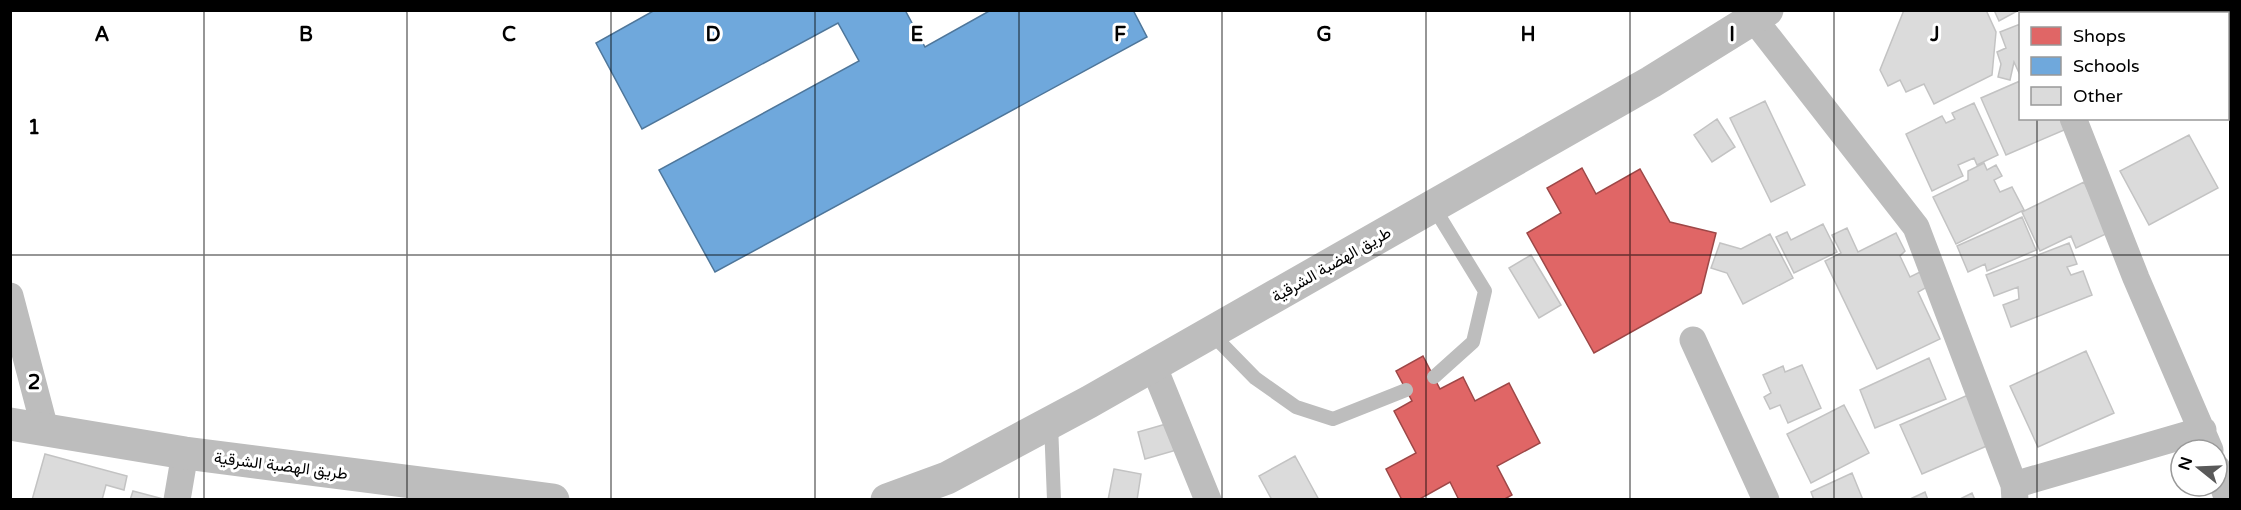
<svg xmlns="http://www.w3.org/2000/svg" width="2241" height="510" viewBox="0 0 2241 510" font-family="'Varela Round',Vazirmatn,sans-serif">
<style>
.shops{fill:#e06666;stroke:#9d4747;stroke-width:1.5}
.schools{fill:#6fa8dc;stroke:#4e769a;stroke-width:1.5}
.building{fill:#dbdbdb;stroke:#c3c3c3;stroke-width:1.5}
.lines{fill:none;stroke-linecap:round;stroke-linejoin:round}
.service{stroke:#bdbdbd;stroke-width:14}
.minor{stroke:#bdbdbd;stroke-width:27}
.primary{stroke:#bdbdbd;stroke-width:33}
.grid{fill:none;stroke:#000;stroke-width:1.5;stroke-opacity:0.55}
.labels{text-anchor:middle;stroke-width:6;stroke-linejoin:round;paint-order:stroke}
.street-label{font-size:16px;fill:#000;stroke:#fff}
.grid-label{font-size:20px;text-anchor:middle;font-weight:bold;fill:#000;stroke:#fff;stroke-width:6;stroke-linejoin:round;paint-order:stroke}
</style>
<rect width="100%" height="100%" fill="#fff"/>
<!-- shops -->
<path class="shops" d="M1582,168L1596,194L1640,169L1670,222L1716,233L1701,293L1594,353L1527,233L1561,213L1547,188Z
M1423,356L1440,389L1463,377L1475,401L1509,383L1540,443L1497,466L1512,495L1503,500H1459L1450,482L1418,500H1402L1386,469L1416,453L1394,411L1412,401L1396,371Z"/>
<!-- schools -->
<path class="schools" d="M655,10H905L925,47L991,10H1133L1147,37L715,272L659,170L859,61L838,23L642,129L596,43Z"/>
<!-- building -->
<path class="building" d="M1904,10H1986L1996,32L1992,75L1934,104L1924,84L1906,92L1900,80L1888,86L1880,70Z
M1994,10H2019L1999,21Z
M2077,10H2175V12L2078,14Z
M2020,24V75L2014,62L2010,80L1998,77L2001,64L1997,52L2006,48L2000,32Z
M2020,81V118H2067L2071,127L2006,155L1981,98Z
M1765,101L1805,185L1771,202L1730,118Z
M1974,103L1998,155L1977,165L1974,158L1958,165L1963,176L1932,191L1906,134L1942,116L1946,123L1955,119L1952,113Z
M1717,119L1735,147L1712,162L1694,135Z
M2189,135L2218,188L2149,225L2120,171Z
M1984,163L1987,170L1996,165L2002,176L1994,180L2000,192L2012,187L2024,210L1956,244L1933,197L1968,180V171Z
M2084,182L2108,233L2076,248L2071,236L2040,251L2022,212Z
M2022,217L2036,250L1987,271L1985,264L1968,272L1957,246Z
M1823,224L1837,252L1794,273L1776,237L1787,232L1791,240Z
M1847,228L1858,252L1896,233L1905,251L1900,256L1910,277L1922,271L1929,286L1918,292L1940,339L1877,369L1825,261L1841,253L1832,235Z
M1770,234L1793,278L1743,304L1727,273L1711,268L1720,243L1741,249Z
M2069,243L2077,264L2067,267L2071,275L2083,271L2092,295L2011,327L2003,305L2019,299L2018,287L1994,296L1986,275Z
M1531,255L1561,305L1539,318L1509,268Z
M2086,351L2114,413L2038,447L2010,386Z
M1929,358L1946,399L1875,428L1860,390Z
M1802,365L1821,408L1788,423L1780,405L1770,409L1764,397L1771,393L1763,375L1783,366L1785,372Z
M1968,395L1989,445L1922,474L1900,425Z
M1844,405L1869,453L1811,483L1787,434Z
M1173,422L1180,449L1145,459L1138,432Z
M45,454L127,476L124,490L106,485L102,500H32Z
M1295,456L1319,500H1272L1259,476Z
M1114,469L1141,474L1137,500H1108Z
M1852,473L1863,500H1814L1811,492Z
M133,491L167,500H130Z
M1925,492L1928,500H1908Z
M1972,493L1975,500H1958Z"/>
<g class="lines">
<!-- service -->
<path class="service" d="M1433,206L1485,291L1473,342L1434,377
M1210,332L1255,378L1296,407L1333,419L1406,390
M1051,424L1054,500"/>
<!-- minor -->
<path class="minor" d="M2213,14L2218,10
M1753,18L1916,227L2014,485L2015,500
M2073,118L2136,278L2210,450
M10,296L45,429
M1693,340L1766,500
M1153,365L1208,500
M2217,468L2228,500
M2014,485L2203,430
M177,500L185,453"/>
<!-- primary -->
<path class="primary" d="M10,424L185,453L553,500
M887,500L947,478L1089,402L1651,82L1767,10"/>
</g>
<!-- grid -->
<path class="grid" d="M204,10V500M407,10V500M611,10V500M815,10V500M1019,10V500M1222,10V500M1426,10V500M1630,10V500M1834,10V500M2037,10V14M2037,118V500M10,255H2230"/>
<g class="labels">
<!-- street labels -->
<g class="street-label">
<text transform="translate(1331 264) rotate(-30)" y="6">طريق الهضبة الشرقية</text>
<text transform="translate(281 465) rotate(7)" y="6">طريق الهضبة الشرقية</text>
</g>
</g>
<g class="grid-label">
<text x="102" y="41">A</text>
<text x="306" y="41">B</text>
<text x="509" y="41">C</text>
<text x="713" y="41">D</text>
<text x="917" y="41">E</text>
<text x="1120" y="41">F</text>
<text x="1324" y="41">G</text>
<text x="1528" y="41">H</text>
<text x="1732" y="41">I</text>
<text x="1935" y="41">J</text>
<text x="34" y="134">1</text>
<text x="34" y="389">2</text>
</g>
<!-- border -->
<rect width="2241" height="510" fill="none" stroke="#000000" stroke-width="24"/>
<!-- legend -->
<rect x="2019" y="12" width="210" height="108" fill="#ffffff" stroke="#999999" stroke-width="1.5"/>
<rect x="2031" y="27" width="30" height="18" fill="#e06666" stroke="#999999" stroke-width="1.5"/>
<text x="2073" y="42" font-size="18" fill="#000000">Shops</text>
<rect x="2031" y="57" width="30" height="18" fill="#6fa8dc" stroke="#999999" stroke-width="1.5"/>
<text x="2073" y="72" font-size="18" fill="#000000">Schools</text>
<rect x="2031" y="87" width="30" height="18" fill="#dbdbdb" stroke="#999999" stroke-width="1.5"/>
<text x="2073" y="102" font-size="18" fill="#000000">Other</text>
<!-- north arrow -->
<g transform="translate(2199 468) rotate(288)"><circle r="28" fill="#ffffff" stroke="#999999" stroke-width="1.5"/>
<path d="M0-4.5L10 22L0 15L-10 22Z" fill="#595959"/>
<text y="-9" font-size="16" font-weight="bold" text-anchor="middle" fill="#000000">N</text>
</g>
</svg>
